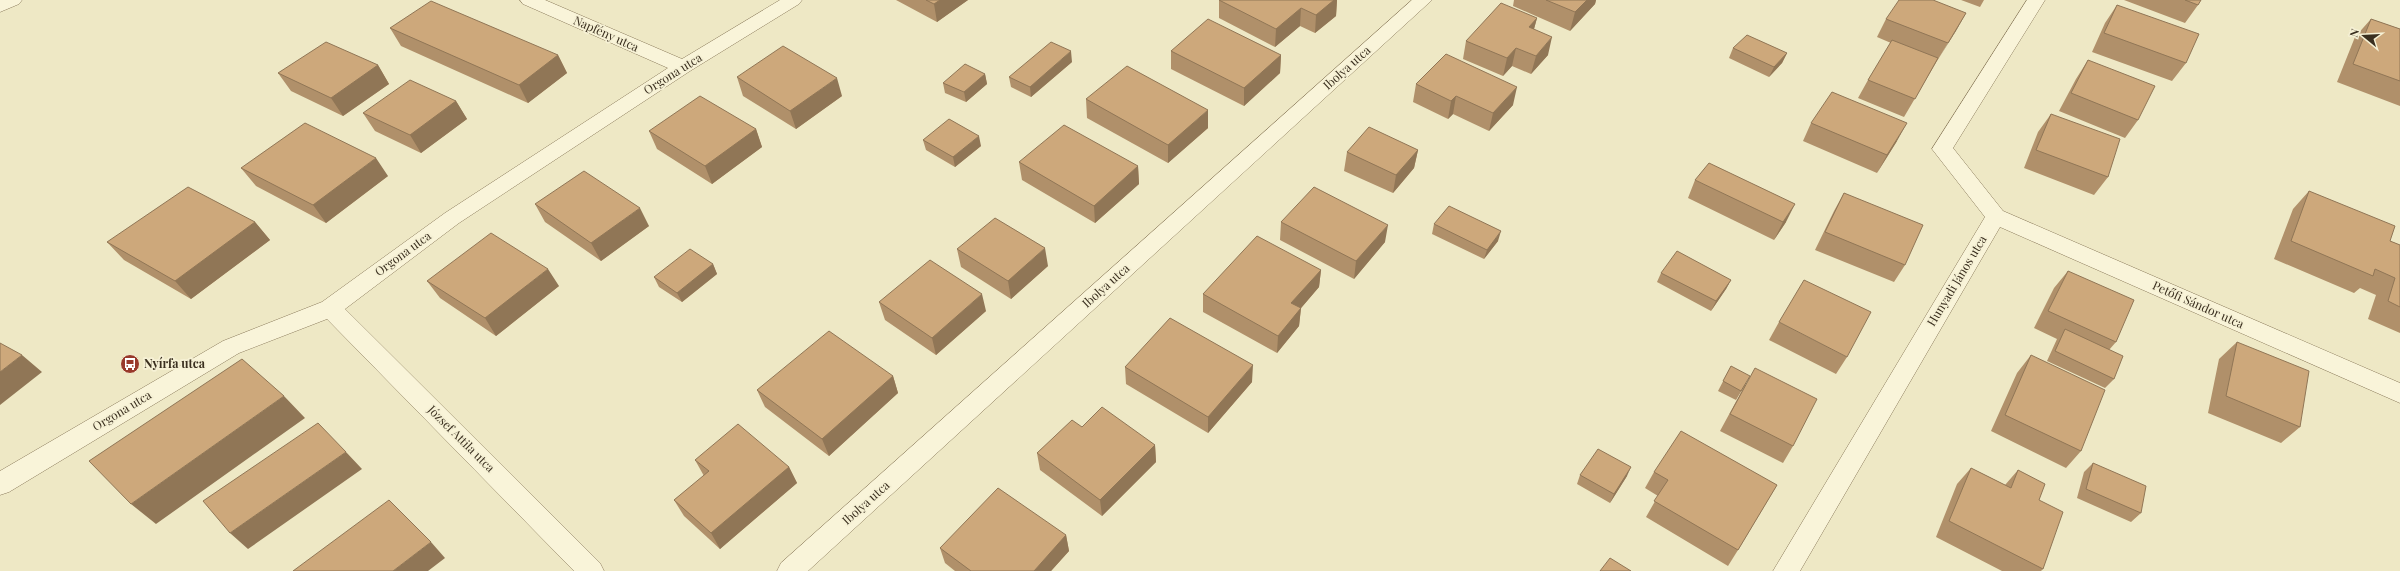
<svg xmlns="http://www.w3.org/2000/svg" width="2400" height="571" viewBox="0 0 2400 571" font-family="'Playfair Display',serif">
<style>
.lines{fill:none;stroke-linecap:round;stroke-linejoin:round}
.minor-casing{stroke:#8a7a5b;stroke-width:1}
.minor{fill:#f9f4d9;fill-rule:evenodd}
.wall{fill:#b0906a}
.shaded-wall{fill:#907656}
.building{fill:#cda87b;stroke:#907656}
.labels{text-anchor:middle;stroke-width:3.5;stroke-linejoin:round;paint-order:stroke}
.street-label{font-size:12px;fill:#3a2f1f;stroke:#f6f1d5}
.poi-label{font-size:12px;font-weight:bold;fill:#3a2f1f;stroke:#f6f1d5;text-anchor:start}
</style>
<rect width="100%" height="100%" fill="#eee8c5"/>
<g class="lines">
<defs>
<path id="minor" d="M0,0H22L19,4L0,12Z
M520,0H545L682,59L780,0H802L799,4L690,71L459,223L345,309L600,563L604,571H574L327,319L239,353L9,492L0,495V471L223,341L322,302L445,213L668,68L523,4Z
M1412,0H1432L808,571H777L781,563Z
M2027,0H2045L1953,148L2003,211L2400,383V403L2000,227L1800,571H1773L1985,217L1932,149Z"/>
</defs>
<!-- minor casing -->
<use href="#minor" class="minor-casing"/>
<!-- minor -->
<use href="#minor" class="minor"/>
</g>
<!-- wall -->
<path class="wall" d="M896,0H968L937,22Z
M1219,0H1337L1336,16L1315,33L1300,26L1275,47L1219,18Z
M1514,0H1596L1595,4L1570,31L1513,6Z
M1961,0H1984L1980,7Z
M2124,0H2201L2198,5L2185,23Z
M2117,5L2186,63L2172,81L2092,52L2105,23Z
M1966,13L1937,61L1904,117L1858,98L1868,80L1891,43L1877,37L1886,19Z
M1537,18L1534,29L1548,55L1531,74L1512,66L1503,76L1463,59L1466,41Z
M2371,19L2400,29V106L2337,82L2355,37Z
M390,28L558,55L567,73L528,103L401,46Z
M1733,48L1787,53L1782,63L1769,77L1729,58Z
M1171,51L1281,55L1280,73L1244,106L1171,69Z
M2088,60L2138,120L2125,138L2059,111L2076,79Z
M1072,62L1031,97L1011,87L1009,77Z
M378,65L389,84L343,116L291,91L278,73Z
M985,74L987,84L966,102L945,93L943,83Z
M737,77L842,96L796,129L743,96Z
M1416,84L1513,105L1489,131L1453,114L1448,119L1413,102Z
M1086,99L1208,128L1168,163L1087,118Z
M456,101L467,119L421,153L375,131L363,113Z
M2051,114L2108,177L2094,195L2024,168L2038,132Z
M1811,123L1897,141L1877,173L1803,141Z
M756,129L762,147L712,184L657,149L649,131Z
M923,140L981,146L955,167L926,150Z
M1418,150L1414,168L1393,193L1344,171L1347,152Z
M1019,162L1138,166L1139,184L1095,223L1022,180Z
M241,168L388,176L326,223L256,186Z
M1695,180L1786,222L1774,240L1688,198Z
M2309,191L2390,241L2400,245V333L2368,319L2376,295L2360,288L2354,293L2274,259L2293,209Z
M1844,193L1905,265L1894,282L1815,250L1834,211Z
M535,204L649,226L601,261L545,222Z
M255,222L270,240L191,299L124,260L107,242Z
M1281,222L1385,242L1354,279L1280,240Z
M1434,224L1498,241L1484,259L1432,234Z
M957,249L1048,266L1011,299L961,267Z
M713,264L717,274L682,302L659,287L654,277Z
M1321,270L1319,287L1301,308L1299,326L1277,353L1203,312V294Z
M2068,271L2116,342L2109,350L2114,379L2105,388L2047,361L2057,339L2034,328L2054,288Z
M1661,273L1731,280L1726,289L1711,311L1657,282Z
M427,281L559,286L496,336L440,298Z
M879,302L986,311L936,355L885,320Z
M1779,322L1847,357L1836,374L1769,340Z
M2237,342L2300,427L2281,443L2208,413L2219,359Z
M2031,355L2081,451L2066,468L1991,431L2017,373Z
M1731,366L1793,446L1783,463L1720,431L1745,385L1736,400L1718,391Z
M1125,367L1252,382L1208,433L1126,384Z
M893,376L898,393L829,456L765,407L757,390Z
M1082,427L1155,445L1156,462L1102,516L1040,470L1037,453Z
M695,460L789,467L797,483L720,549L684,516L674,500L704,476Z
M2093,463L2141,513L2131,522L2077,498L2084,472Z
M1971,468L2005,485L2018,470L2039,500L2043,569L2041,571H2002L1936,537L1957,484Z
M1654,472L1777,485L1738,550L1728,566L1646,517L1658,496L1645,488Z
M1580,475L1627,476L1610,503L1577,484Z
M1066,535L1069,551L1051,571H955L945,563L940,548Z"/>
<!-- shaded-wall -->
<path class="shaded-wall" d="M940,0H968L937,22L934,4Z
M1334,0H1337L1336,16L1315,33L1316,15Z
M1587,0H1596L1595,4L1570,31L1575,12Z
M1301,8L1300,26L1275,47L1276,29Z
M1966,13L1956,31L1937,61L1948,43Z
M1537,18L1532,36L1529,27Z
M1552,37L1548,55L1531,74L1536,56Z
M1516,48L1512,66L1503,76L1507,58Z
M1071,51L1072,62L1031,97L1030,87Z
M1787,53L1782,63L1769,77L1774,67Z
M558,55L567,73L528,103L519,85Z
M1281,55L1280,73L1244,106V88Z
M378,65L389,84L343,116L331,98Z
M985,74L987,84L966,102L964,92Z
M837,78L842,96L796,129L790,111Z
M1517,87L1513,105L1489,131L1493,113Z
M1456,96L1453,114L1448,119L1451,101Z
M456,101L467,119L421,153L410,135Z
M1208,110V128L1168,163V145Z
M1907,123L1897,141L1877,173L1887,155Z
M756,129L762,147L712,184L705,166Z
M979,136L981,146L955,167L953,157Z
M1418,150L1414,168L1393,193L1396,175Z
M376,158L388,176L326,223L313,205Z
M1138,166L1139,184L1095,223L1094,206Z
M1795,204L1786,222L1774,240L1783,222Z
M640,208L649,226L601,261L591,243Z
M255,222L270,240L191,299L175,281Z
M1388,225L1385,242L1354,279L1356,261Z
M1501,231L1498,241L1484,259L1487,250Z
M1045,248L1048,266L1011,299L1008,281Z
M713,264L717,274L682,302L677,293Z
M548,269L559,286L496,336L485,318Z
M1321,270L1319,287L1290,321L1291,303Z
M1731,280L1726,289L1711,311L1716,301Z
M982,294L986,311L936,355L932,338Z
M1301,308L1299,326L1277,353L1278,336Z
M22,355L42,372L0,405V372Z
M1253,365L1252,382L1208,433V417Z
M893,376L898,393L829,456L822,439Z
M284,396L305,418L156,524L131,504Z
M1155,445L1156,462L1102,516L1100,500Z
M346,452L362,469L248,549L230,533Z
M789,467L797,483L720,549L711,533Z
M1631,467L1627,476L1610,503L1614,494Z
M1066,535L1069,551L1051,571H1034Z
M431,542L445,558L428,571H393Z"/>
<!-- building -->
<path class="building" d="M926,0H940L934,4Z
M1219,0H1334L1316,15L1301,8L1276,29Z
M1546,0H1587L1575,12Z
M1899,0H1933L1966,13L1948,43L1886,19Z
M2185,0H2201L2198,5Z
M431,1L558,55L519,85L390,28Z
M1501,3L1537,18L1529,27L1552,37L1536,56L1516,48L1507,58L1466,41Z
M2117,5L2199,34L2186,63L2104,33Z
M1208,19L1281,55L1244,88L1171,51Z
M2371,19L2400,29V81L2353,64Z
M1747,35L1787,53L1774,67L1733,48Z
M1892,40L1938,58L1915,99L1868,80Z
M326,42L378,65L331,98L278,73Z
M1051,42L1071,51L1030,87L1009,77Z
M783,46L837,78L790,111L737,77Z
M1446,54L1517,87L1493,113L1456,96L1451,101L1416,84Z
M2088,60L2155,86L2138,120L2071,93Z
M965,64L985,74L964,92L943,83Z
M1127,66L1208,110L1168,145L1086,99Z
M410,80L456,101L410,135L363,113Z
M1832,92L1907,123L1887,155L1811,123Z
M700,96L756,129L705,166L649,131Z
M2051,114L2120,139L2108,177L2036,150Z
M949,119L979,136L953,157L923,140Z
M305,123L376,158L313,205L241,168Z
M1064,125L1138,166L1094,206L1019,162Z
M1369,127L1418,150L1396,175L1347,152Z
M1709,163L1795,204L1783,222L1695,180Z
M584,171L640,208L591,243L535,204Z
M188,187L255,222L175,281L107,242Z
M1314,187L1388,225L1356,261L1281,222Z
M2309,191L2395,226L2390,241L2400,245V307L2388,301L2395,278L2375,269L2373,276L2291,241Z
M1844,193L1923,225L1905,265L1825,232Z
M1449,206L1501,231L1487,250L1434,224Z
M995,218L1045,248L1008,281L957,249Z
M491,233L548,269L485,318L427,281Z
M1257,236L1321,270L1291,303L1301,308L1278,336L1203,294Z
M690,249L713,264L677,293L654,277Z
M1677,251L1731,280L1716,301L1661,273Z
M930,260L982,294L932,338L879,302Z
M2068,271L2134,300L2116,342L2048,311Z
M1804,280L1871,312L1847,357L1779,322Z
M1170,318L1253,365L1208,417L1125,367Z
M2065,329L2123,356L2114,379L2055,351Z
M829,331L893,376L822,439L757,390Z
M2237,342L2309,371L2300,427L2226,396Z
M0,343L22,355L0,372Z
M2031,355L2105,390L2081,451L2005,415Z
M242,359L284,396L131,504L89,461Z
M1731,366L1750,376L1741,391L1723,381Z
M1755,368L1817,399L1793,446L1730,414Z
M1102,407L1155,445L1100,500L1037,453L1072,420L1082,427Z
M318,423L346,452L230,533L203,501Z
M738,424L789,467L711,533L674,500L709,471L695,460Z
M1681,431L1777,485L1738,550L1654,501L1668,480L1654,472Z
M1598,449L1631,467L1614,494L1580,475Z
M2093,463L2146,486L2141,513L2086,489Z
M1971,468L2011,488L2018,470L2045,484L2039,500L2063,512L2043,569L1949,521Z
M998,488L1066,535L1034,571H971L940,548Z
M389,500L431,542L393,571H293Z
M1610,558L1631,571H1600Z"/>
<!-- icons -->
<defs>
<symbol id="bus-disc" viewBox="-11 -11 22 22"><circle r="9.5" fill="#99392b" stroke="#f6f1d5"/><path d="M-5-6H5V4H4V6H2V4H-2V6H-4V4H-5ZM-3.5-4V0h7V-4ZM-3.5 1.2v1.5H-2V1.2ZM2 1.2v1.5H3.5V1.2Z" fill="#fff"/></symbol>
</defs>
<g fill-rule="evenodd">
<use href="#bus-disc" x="119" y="353" width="22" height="22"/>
</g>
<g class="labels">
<!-- street labels -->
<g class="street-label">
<text transform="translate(606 34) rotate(24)" y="4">Napfény utca</text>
<text transform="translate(1347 68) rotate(-42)" y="4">Ibolya utca</text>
<text transform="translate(673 74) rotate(-32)" y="4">Orgona utca</text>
<text transform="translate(403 254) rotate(-36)" y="4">Orgona utca</text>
<text transform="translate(1957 281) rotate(-59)" y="4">Hunyadi János utca</text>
<text transform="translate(1106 286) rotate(-42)" y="4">Ibolya utca</text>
<text transform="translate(2198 305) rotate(24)" y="4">Petőfi Sándor utca</text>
<text transform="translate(122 411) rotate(-31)" y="4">Orgona utca</text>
<text transform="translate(461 439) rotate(45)" y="4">József Attila utca</text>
<text transform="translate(866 503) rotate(-42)" y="4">Ibolya utca</text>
</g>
<!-- poi labels -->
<g class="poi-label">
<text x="144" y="368">Nyírfa utca</text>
</g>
</g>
<!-- north arrow -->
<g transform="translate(2364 36) rotate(288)" stroke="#f6f1d5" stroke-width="3" paint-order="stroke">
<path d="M0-3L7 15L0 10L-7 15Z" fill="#3a2f1f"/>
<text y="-6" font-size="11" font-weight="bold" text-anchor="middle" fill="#3a2f1f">N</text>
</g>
</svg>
